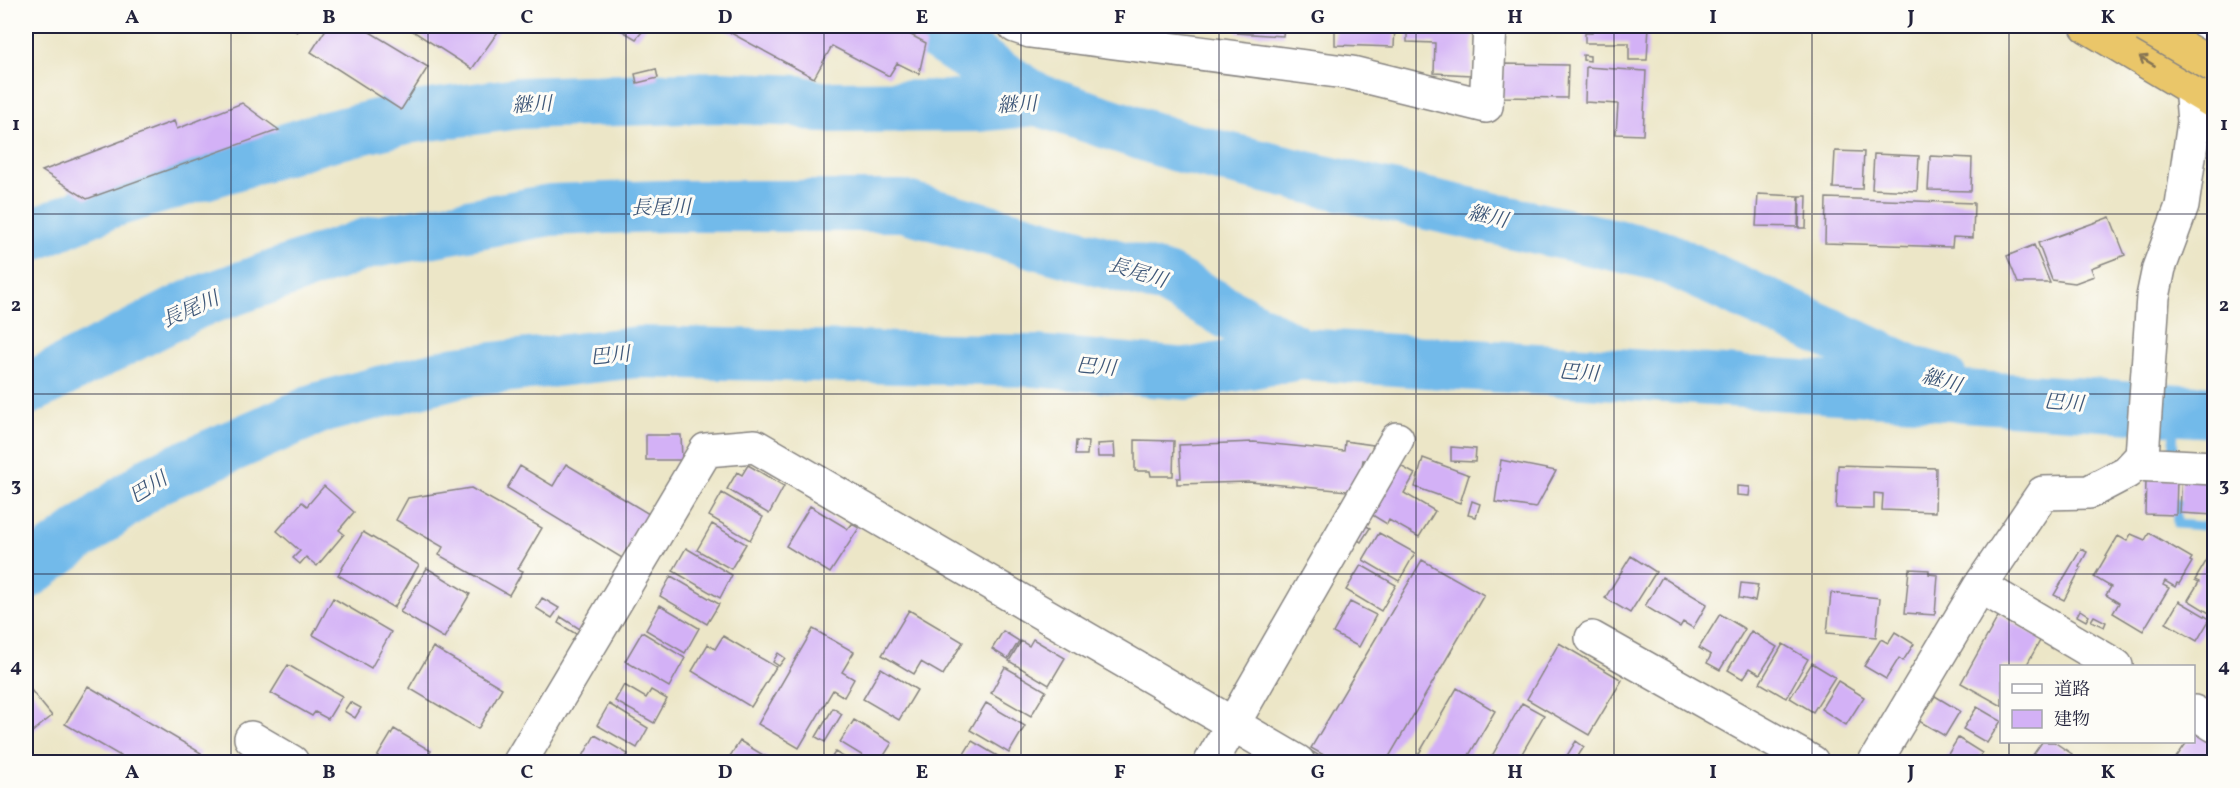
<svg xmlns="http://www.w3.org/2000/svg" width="2240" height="788" viewBox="0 0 2240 788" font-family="Vollkorn,'Noto Serif JP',serif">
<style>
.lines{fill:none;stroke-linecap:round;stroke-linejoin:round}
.stream{stroke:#72baea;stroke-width:9}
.river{stroke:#72baea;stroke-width:52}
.building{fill:#d3b1f6}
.minor-casing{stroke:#878481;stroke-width:36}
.highway-casing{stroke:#878481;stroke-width:36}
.minor{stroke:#fff;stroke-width:33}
.highway{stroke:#eac669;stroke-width:33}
.highway-bridge-casing{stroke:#878481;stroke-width:36;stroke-linecap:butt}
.highway-bridge{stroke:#eac669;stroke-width:33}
.oneway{stroke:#867452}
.grid{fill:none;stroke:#22223b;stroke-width:1.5;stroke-opacity:0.55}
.labels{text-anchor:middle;stroke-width:6;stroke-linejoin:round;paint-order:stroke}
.water-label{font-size:20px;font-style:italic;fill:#3e5778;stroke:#fdfcf7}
.neatline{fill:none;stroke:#22223b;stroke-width:2}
.grid-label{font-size:20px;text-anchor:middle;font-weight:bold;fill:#22223b}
</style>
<rect width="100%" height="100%" fill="#fdfcf7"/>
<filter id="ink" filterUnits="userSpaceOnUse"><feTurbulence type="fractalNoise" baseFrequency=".0167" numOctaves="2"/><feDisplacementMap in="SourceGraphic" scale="12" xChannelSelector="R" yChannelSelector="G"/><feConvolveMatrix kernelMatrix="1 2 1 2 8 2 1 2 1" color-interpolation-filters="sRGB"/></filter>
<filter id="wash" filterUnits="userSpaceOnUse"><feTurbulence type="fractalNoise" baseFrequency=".008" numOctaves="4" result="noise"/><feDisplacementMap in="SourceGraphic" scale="24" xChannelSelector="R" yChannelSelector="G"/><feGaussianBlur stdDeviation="1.35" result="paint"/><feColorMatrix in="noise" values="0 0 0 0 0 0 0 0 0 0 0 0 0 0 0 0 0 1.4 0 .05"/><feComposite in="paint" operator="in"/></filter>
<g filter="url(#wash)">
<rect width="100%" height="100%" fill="#ece6c7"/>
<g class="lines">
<!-- stream -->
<path class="stream" d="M2173,410L2174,461
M2176,502L2177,524L2214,527"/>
<!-- river -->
<path class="river" d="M923,26L1038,100
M26,238L106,204L322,138L407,118L519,103L720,97L798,101L819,107L979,106L1038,100L1177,146L1319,180L1660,255L1913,372L1942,380
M26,390L196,303L369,243L550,210L662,206H903L1166,279L1301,354
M26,574L154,480L319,408L457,372L638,352L1035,361L1187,374L1301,354L2214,412"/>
</g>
<g id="blocks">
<!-- building -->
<path class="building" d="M287,26H301L297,32Z
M328,26H360L428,67L401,110L311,52Z
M405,26H502L472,69Z
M614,26H647L636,39Z
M718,26H894L926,43L919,74L897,63L889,76L832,46L814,78Z
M1238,26H1284L1283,36L1237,33Z
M1335,26H1395L1394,47L1335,45Z
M1407,26H1473L1471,75L1434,73L1435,43L1407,42Z
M1592,26H1649L1647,60H1629V43H1585V33H1592Z
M1583,55L1590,56V61L1583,60Z
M1503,64L1568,65L1567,98L1502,97Z
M1586,67L1646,71L1643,135L1616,134L1618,104L1585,102Z
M656,69L658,78L637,83L635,74Z
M26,91L34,97L26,110Z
M242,103L279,130L87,199L42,171L174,121L177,129Z
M1835,151L1864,152L1862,189L1833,188Z
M1874,154L1919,156L1917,191L1872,189Z
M1930,156L1972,158L1971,191L1928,190Z
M1758,194L1799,196L1798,227L1756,226Z
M1800,196H1807L1806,228H1799Z
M1826,198L1974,203L1973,238L1953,237L1952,247L1825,243Z
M2110,217L2125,255L2091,268L2094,276L2075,283L2052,280L2038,243Z
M2034,245L2050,283H2018L2007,256Z
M646,435H681L682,460H646Z
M1135,440L1174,441L1173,476H1151L1150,471H1135Z
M1076,441L1088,442L1087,455H1075Z
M1345,441L1373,445L1371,462L1363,460L1358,492L1250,482L1177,484V478H1181L1179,445L1254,442L1344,451Z
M1114,443L1115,457H1098L1097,444Z
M1451,447L1476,449L1475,462L1451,461Z
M1423,458L1469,475L1460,503L1415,487Z
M1501,460L1556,471L1536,508L1495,502Z
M566,464L649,514L622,558L507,488L520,466L553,486Z
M1397,464L1415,474L1404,493L1435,511L1419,537L1389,520L1387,524L1369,513Z
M748,465L784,486L769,514L727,489L737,472L742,475Z
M1838,465L1936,468L1935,512L1882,510L1883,494L1874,493V509L1836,508Z
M2182,473L2214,477V515L2180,513Z
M2177,478L2176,515L2145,514L2146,480Z
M324,486L354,512L339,530L344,534L317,566L306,557L300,564L293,558L300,551L277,531L302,502L307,506Z
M1737,486L1750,487L1749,496L1737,495Z
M471,488L542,528L518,569L523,571L509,595L439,555L443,547L396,520L408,498Z
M722,493L763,517L750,540L709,516Z
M1472,501L1480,504L1476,517L1468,515Z
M810,506L848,529L852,524L859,528L830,573L786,546Z
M712,524L746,544L731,569L697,550Z
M1363,524L1370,528L1361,542L1354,538Z
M363,532L419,565L394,608L338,575Z
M1379,533L1415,553L1399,581L1363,560Z
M2149,533L2192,558L2190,561L2192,562L2179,584L2177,583L2175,587L2165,581L2163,585L2169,588L2143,631L2113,613L2119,603L2106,595L2111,587L2094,577L2118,536L2127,541L2131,534L2145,540Z
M686,548L732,575L720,598L673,571Z
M2081,549L2087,552L2079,567L2081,568L2064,600L2054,595Z
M2211,553L2214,555V616L2188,600L2199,582L2195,580Z
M1631,556L1656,572L1630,613L1605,598Z
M1422,560L1484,595L1386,762H1336L1311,748Z
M1361,565L1396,585L1381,611L1346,590Z
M427,568L470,594L444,638L400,612Z
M1909,569L1929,570V574L1938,575L1935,615L1905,613Z
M671,576L719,604L707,624L660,596Z
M1662,577L1707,604L1693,628L1683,622L1680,627L1645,606Z
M1741,583L1758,585L1755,601L1739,598Z
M1831,593L1880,598L1876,637L1827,633Z
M333,598L391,632L371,668L313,635Z
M542,598L559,608L552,618L536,608Z
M2179,601L2210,619L2197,641L2166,623Z
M1350,602L1376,615L1359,647L1333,633Z
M660,605L699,628L685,653L646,630Z
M909,610L963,642L943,675L921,662L914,674L882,655Z
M2080,610L2089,616L2086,621L2077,616Z
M1720,614L1745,629L1720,670L1707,663L1711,655L1699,648Z
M1999,615L2041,639L2026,666H2002V706L1961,683Z
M2094,616L2106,622L2104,627L2091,621Z
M561,617L580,629L576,634L558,623Z
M813,629L854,652L842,672L854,679L844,697L833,690L799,748L758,724Z
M1003,631L1019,641L1008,659L992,649Z
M1751,631L1777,647L1760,674L1750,668L1743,679L1728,670Z
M642,632L685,658L669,687L625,661Z
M1895,632L1914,644L1903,661L1899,658L1886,679L1864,666L1881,639L1888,643Z
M723,636L776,667L751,707L692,671L708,644L715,649Z
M1033,639L1065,658L1049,685L1009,661L1021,641L1029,646Z
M1559,643L1622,680L1589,735L1527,699Z
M1783,644L1808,659L1786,698L1760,683Z
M433,647L502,688L478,729L409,688Z
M778,653L785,658L779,666L773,662Z
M1812,663L1835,677L1813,712L1790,698Z
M288,665L342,696L328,719L315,712L312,716L271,693Z
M1005,667L1046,691L1031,716L991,693Z
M881,668L917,690L899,720L863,699Z
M1838,681L1864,697L1846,725L1821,709Z
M26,684L52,716L26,737Z
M624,685L646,698L651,690L667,699L654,723L615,701Z
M88,686L201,753L196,762H131L65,724Z
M1457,688L1495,711L1465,762H1414Z
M1935,696L1960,711L1945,736L1919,721Z
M350,702L361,708L355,718L344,711Z
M986,703L1025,726L1009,753L970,730Z
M1522,703L1544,715L1517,762H1503L1492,756Z
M609,704L648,728L637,748L597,725Z
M1977,707L2001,721L1987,743L1963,729Z
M833,708L842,714L825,742L816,737Z
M854,720L892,743L880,762H873L840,742Z
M394,729L431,751L425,762H374Z
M2194,731L2214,736V762H2173L2187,742H2194Z
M595,735L628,754L623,762H591L582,758Z
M1958,738L1982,753L1977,762H1951L1945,759Z
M740,741L768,758L765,762H726Z
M972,741L1006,761L1005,762H959Z
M1576,741L1584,747L1574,762H1563Z
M2042,742H2054L2072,754L2067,762H2028Z
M1311,751L1330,762H1314L1306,758Z
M835,752L852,762H829Z"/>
</g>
</g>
<g filter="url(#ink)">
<use href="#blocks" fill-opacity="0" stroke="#878481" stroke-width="1.5"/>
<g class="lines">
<defs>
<path id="minor" d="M1015,26L1030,31L1352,73L1486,106L1490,26
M2135,464L2214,468
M1980,586L2116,666
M1592,638L1812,762
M2194,712L2214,725
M251,738L292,762
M520,762L706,450L755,446L1298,762
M1211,762L1397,439
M1875,762L1980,586L2043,493L2089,492L2127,472L2142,456L2153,297L2159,268L2182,206L2194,122L2186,26"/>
<path id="highway" d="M2087,26L2214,102"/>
</defs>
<!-- minor casing -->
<use href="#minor" class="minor-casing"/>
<!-- highway casing -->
<use href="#highway" class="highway-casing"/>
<!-- minor -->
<use href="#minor" class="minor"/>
<!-- highway -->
<use href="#highway" class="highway"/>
<defs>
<path id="highway-bridge" d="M2145,26L2214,66"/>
</defs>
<!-- highway-bridge casing -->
<use href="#highway-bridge" class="highway-bridge-casing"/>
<!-- highway-bridge -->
<use href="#highway-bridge" class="highway-bridge"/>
</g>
<!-- one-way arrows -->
<defs><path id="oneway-shaft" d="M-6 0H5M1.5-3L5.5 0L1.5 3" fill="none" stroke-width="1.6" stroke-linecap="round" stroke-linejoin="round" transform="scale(1.5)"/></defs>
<use class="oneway" href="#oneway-shaft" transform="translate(2147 61) rotate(-149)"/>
</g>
<!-- grid -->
<path class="grid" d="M231,26V762M428,26V762M626,26V762M824,26V762M1021,26V762M1219,26V762M1416,26V762M1614,26V762M1812,26V762M2009,26V666M26,214H2214M26,394H2214M26,574H2214M2009,742V762"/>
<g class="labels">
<!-- water labels -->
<g class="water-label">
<text transform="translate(532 104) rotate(-3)" y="7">継川</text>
<text transform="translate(1017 104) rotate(-3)" y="7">継川</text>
<text transform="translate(661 207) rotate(-1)" y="7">長尾川</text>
<text transform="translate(1488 216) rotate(13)" y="7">継川</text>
<text transform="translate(1138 272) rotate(17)" y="7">長尾川</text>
<text transform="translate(190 309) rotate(-24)" y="7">長尾川</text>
<text transform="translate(610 355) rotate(-6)" y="7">巴川</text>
<text transform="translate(1096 366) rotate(5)" y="7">巴川</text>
<text transform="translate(1579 372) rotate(4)" y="7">巴川</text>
<text transform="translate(1942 380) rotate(16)" y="7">継川</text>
<text transform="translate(2064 402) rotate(4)" y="7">巴川</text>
<text transform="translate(148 487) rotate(-32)" y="7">巴川</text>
</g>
</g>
<!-- margin -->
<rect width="2240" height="788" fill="none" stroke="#fdfcf7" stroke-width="66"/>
<!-- legend -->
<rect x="2000" y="665" width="195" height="78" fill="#fdfcf7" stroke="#a5a5ac" stroke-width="1.5"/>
<rect x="2012" y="684" width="30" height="9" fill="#ffffff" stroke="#a5a5ac" stroke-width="1.5"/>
<text x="2054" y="695" font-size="18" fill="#22223b">道路</text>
<rect x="2012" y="710" width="30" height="18" fill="#d3b1f6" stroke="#a5a5ac" stroke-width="1.5"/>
<text x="2054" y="725" font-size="18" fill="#22223b">建物</text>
<rect x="33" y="33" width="2174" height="722" class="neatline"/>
<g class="grid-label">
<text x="132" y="23">A</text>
<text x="329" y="23">B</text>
<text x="527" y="23">C</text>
<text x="725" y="23">D</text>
<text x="922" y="23">E</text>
<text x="1120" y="23">F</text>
<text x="1318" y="23">G</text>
<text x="1515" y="23">H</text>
<text x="1713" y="23">I</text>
<text x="1911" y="23">J</text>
<text x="2108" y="23">K</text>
<text x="16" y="130">1</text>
<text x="2224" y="130">1</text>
<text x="16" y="311">2</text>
<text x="2224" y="311">2</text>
<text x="16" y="491">3</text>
<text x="2224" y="491">3</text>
<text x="16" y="672">4</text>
<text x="2224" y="672">4</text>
<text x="132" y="778">A</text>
<text x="329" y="778">B</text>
<text x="527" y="778">C</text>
<text x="725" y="778">D</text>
<text x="922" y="778">E</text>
<text x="1120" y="778">F</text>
<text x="1318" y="778">G</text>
<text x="1515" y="778">H</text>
<text x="1713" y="778">I</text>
<text x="1911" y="778">J</text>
<text x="2108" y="778">K</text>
</g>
</svg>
